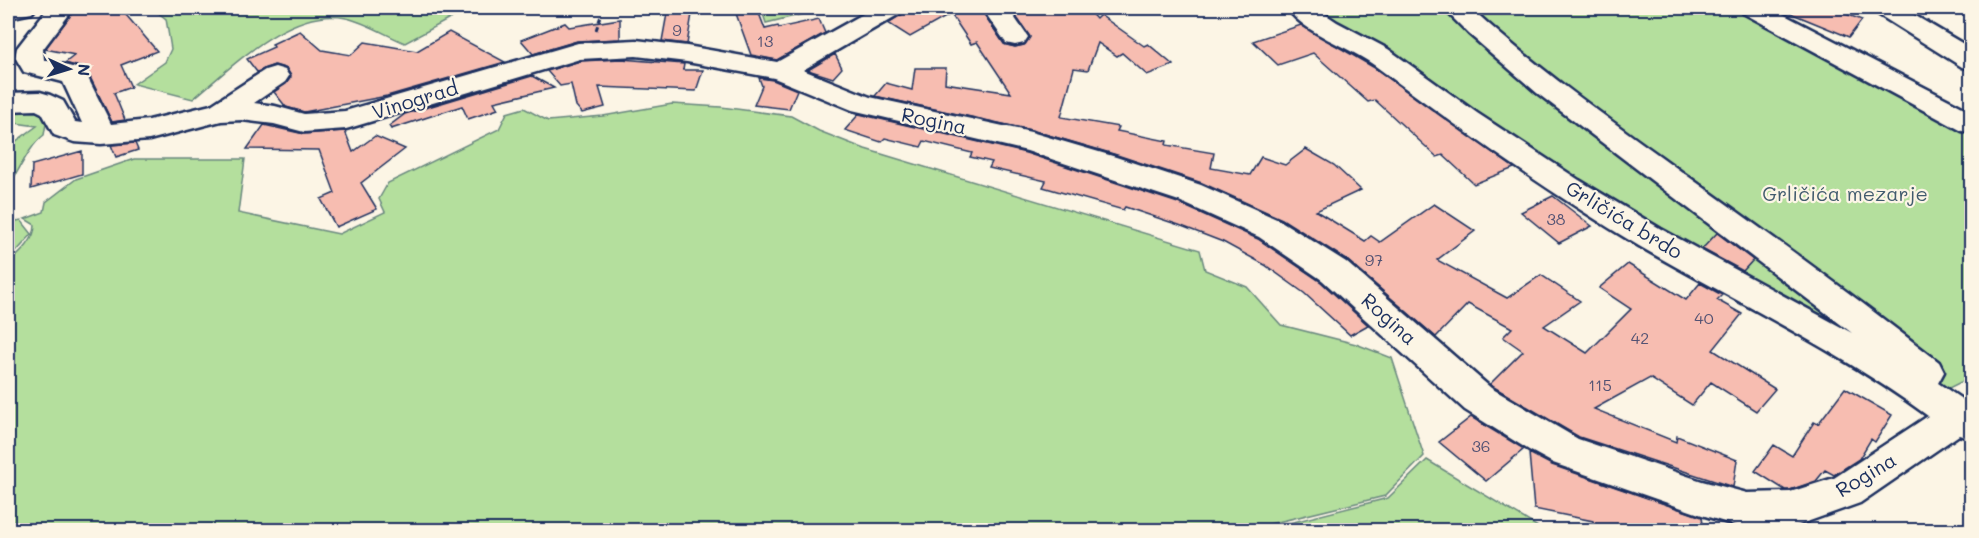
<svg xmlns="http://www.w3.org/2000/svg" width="1979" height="538" viewBox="0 0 1979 538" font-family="Mali,sans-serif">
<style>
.green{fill:#b4df9d;stroke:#68877e;stroke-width:1.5}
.building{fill:#f7bdb1;stroke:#1b2f5e;stroke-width:1.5}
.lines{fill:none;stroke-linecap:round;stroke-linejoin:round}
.minor-casing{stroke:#1b2f5e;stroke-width:5}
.path{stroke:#1b2f5e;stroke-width:3;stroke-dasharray:5 4;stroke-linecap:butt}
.minor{fill:#fcf5e5;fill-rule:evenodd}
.labels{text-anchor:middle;stroke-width:4.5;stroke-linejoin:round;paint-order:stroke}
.number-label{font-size:16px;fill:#525273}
.street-label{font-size:20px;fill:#1b2f5e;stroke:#fcf5e5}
.park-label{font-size:20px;fill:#415b6e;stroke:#fcf5e5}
</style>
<rect width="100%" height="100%" fill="#fcf5e5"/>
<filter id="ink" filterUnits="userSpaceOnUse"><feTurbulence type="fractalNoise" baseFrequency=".0167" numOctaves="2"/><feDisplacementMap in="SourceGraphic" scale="12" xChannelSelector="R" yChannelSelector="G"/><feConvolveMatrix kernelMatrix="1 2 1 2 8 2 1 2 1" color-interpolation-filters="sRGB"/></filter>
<g filter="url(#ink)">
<!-- green -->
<path class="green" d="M152,8H470L405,43C386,35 365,22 346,18C291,6 232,67 193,99L134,84L165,62L171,49L166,19Z
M761,8H816L815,11L766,23Z
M1316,8H1778L1775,13L1971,120V377L1941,392L1697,254L1499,134Z
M30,104L44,109L47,118L44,135C30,145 18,172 8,188V147L37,126L8,122V105Z
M672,104L721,107L791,116L819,131L865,149L1200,250L1205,270L1247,287L1281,325L1356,344L1392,358L1424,456L1385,496L1245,530H8V264C19,254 35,241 35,225L25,219L44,212L46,202L76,179L134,159H245L238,213L339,234L385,212L379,199L388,183L499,129L507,113L524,108L548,121L603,116Z
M8,216V223L21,220L32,234L8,261Z
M1427,460L1543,530H1262L1388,498Z"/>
<!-- building -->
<path class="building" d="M76,8H120L157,51L121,65L131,87L114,93L125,120L112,122L86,69L65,63L75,55L45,49Z
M668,8H693L687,44L662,41Z
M734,8H757L765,29L778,26L779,28L819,19L825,33L777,60L751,55Z
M911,8H980L1004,44L1015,47L1024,45L1030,37L1010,8H1086L1096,19L1100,15L1144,46L1148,44L1173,65L1147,75L1122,53L1117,56L1098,43L1088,70L1074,68L1061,117L1119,127L1117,131L1167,141L1166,145L1214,153L1211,168L1250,175L1261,157L1285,165L1306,149L1334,165L1361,190L1316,211L1365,241L1371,236L1380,242L1434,204L1475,231L1437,260L1507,298L1541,275L1580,301L1544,326L1587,353L1631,309L1599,288L1628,264L1686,300L1700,283L1722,295L1717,300L1742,314L1713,350L1775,389L1756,411L1711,382L1692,405L1650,378L1594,409L1676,442L1677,436L1737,460L1733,487L1579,437L1492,386L1490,384L1523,351L1503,337L1512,328L1468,304L1436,337L1347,260L1282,219L1202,183L1117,155L1031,130L875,96L886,83L912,90L915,68H946L945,83L1011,93L977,42L971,44L951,14L910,37L888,23Z
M1778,8H1830L1862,20L1849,37Z
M620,19V39L577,41L533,54L521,40L565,23L569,27Z
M1301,25L1373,67L1514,168L1474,184L1443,155L1437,157L1375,100L1368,102L1313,53L1278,65L1253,41Z
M300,31L322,50L351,55L365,42L417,51L449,32L505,62L387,96L304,112L286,107L274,92L286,84L291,77L287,69L274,65L257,72L247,59L274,47L272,44Z
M835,54L842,68L833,78L808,70Z
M621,59L684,64L683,70H703L696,91L599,87L605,107L582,113L576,106L571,84L560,86L547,71L580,61Z
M532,76L554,88L494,102L498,109L468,119L462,106L391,129L389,126L405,114Z
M759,78L773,80L797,90L789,109L754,105L762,86Z
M859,114L1026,153L1178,203L1258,239L1321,282L1368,325L1350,335L1304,293L1265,265L1223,242L1179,225L1125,207L1123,210L1043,187L1046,181L989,168L992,162L970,157L972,153L924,141L921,147L885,138L881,142L845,130Z
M264,125L304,134L345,131L353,152L375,136L405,149L361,183L377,209L336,227L321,199L335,193L319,150L247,149Z
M135,143L138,150L116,157L111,145Z
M82,151V174L31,189L32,165Z
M1553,196L1592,226L1559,243L1521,212Z
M1717,233L1753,260L1743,271L1702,249Z
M1845,388L1892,415L1875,442L1871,439L1859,459L1834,475L1825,470L1816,481L1790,490H1785L1755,471L1774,445L1792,456L1814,422L1818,424Z
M1471,417L1524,449L1486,481L1439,442Z
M1529,453L1552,465L1702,517L1704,531H1604L1594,528L1593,521L1534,509Z"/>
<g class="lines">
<defs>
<path id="minor" d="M8,8H36L32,13L8,18Z
M48,8H74L43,49L44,60L84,70L111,124L149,120L211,105L265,70L275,67L285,70L289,76L285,82L254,103L275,106L304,114L345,111L578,43L636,40L687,46L777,62L874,8H905L901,13L803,70L870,97L1031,132L1116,157L1201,185L1281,221L1346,262L1491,388L1578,439L1702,481L1747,493L1790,492L1834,478L1928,416C1838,350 1736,302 1639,246C1547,191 1460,129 1374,65C1348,46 1305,34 1287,8H1316L1337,22L1388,49L1477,113L1579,180L1661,229L1852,333L1537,93L1469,34L1443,8H1471C1536,68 1610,120 1682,172C1769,234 1855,296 1939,362L1944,372L1938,383L1972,406V439L1959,435L1860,503L1790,528L1747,529L1702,515L1553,463L1529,450L1465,410L1322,280L1259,237L1179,201L1027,151L852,110L774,78L687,62L636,56L580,59L346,129L304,132L274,124L242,120L221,121L149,140L101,144L74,142L54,135L42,113L36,110L8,111V93L40,92L50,95L63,101L75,122L82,123L63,82L24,72L15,57L17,48Z
M982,8H1008L1028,37L1024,43L1015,45L1006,43Z
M1739,8H1771L1972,112V133L1962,131L1743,13Z
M1872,8H1902L1972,49V69L1962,67L1876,13Z"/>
</defs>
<!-- minor casing -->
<use href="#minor" class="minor-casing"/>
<!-- path -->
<path class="path" d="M596,30L601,16"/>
<!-- minor -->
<use href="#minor" class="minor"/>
</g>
</g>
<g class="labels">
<!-- number labels -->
<g class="number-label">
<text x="677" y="36">9</text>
<text x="765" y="47">13</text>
<text x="1556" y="225">38</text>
<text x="1374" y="266">97</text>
<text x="1704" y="324">40</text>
<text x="1640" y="344">42</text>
<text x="1600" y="391">115</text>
<text x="1481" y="452">36</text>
</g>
<!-- street labels -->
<g class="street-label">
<text transform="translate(415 100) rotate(-17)" y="7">Vinograd</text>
<text transform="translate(934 121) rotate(12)" y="7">Rogina</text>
<text transform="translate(1624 220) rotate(31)" y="7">Grličića brdo</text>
<text transform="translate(1389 319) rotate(42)" y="7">Rogina</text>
<text transform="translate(1866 475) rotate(-31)" y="7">Rogina</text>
</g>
<!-- park labels -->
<g class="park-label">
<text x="1845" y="201">Grličića mezarje</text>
</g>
</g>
<!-- margin -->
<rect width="1979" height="538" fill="none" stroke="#fcf5e5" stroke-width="30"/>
<rect x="15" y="15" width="1949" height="508" fill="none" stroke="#1b2f5e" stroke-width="2" filter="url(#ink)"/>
<!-- north arrow -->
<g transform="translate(69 69) rotate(94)" stroke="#fcf5e5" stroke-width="4.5" paint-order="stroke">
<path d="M0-4.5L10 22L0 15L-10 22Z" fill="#1b2f5e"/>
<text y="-9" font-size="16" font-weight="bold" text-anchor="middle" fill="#1b2f5e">N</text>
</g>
</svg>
